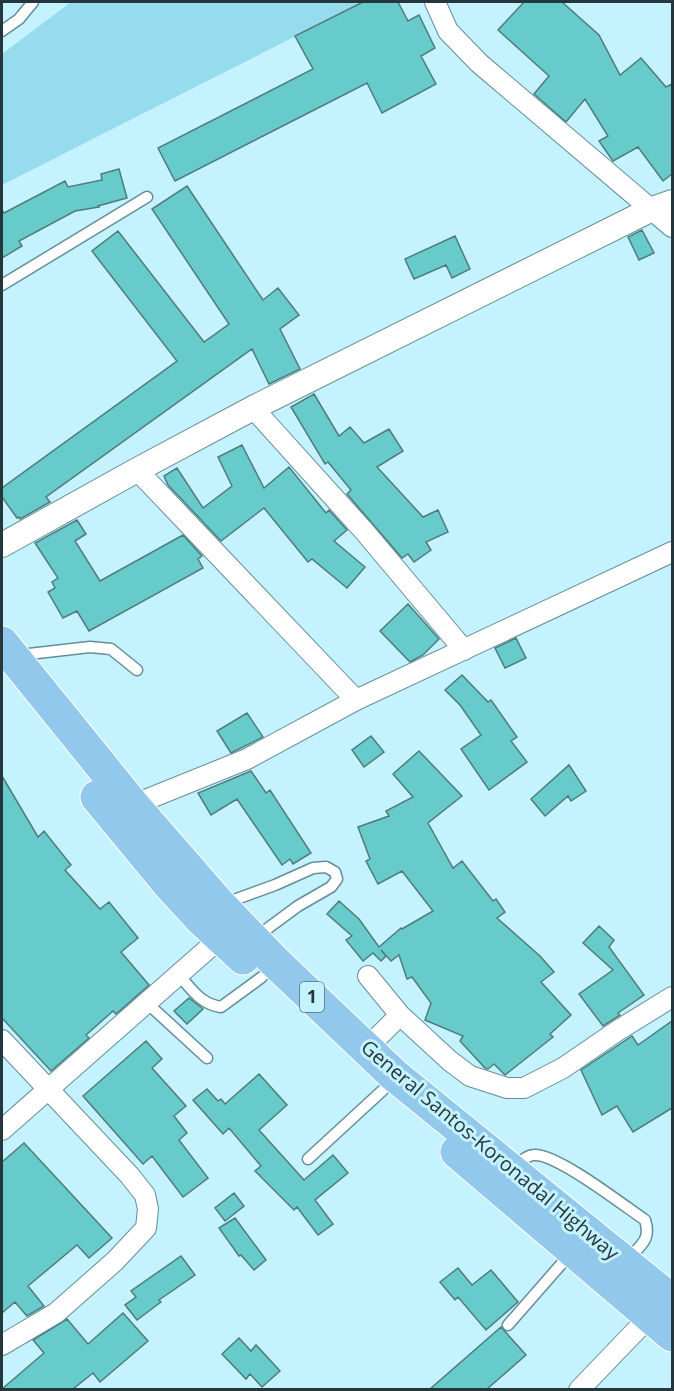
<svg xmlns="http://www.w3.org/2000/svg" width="674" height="1391" viewBox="0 0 674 1391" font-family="'Open Sans',sans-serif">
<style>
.green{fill:#96dcee}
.building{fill:#66cbca;stroke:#4f7c7b;stroke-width:1.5}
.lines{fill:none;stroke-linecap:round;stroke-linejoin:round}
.service-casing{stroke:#648e9a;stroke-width:13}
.minor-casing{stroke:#648e9a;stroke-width:22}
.tertiary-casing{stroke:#648e9a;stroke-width:26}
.trunk-casing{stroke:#fff;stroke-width:35}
.service{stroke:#fff;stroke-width:10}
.minor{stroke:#fff;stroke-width:20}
.tertiary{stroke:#fff;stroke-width:24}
.trunk{stroke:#92c8eb;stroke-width:33}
.labels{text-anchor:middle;stroke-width:6;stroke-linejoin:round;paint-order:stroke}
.shield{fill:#c5f2ff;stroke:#556f76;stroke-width:1.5}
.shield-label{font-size:18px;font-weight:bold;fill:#25373c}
.street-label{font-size:20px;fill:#25373c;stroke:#c5f2ff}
</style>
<rect width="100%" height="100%" fill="#c5f2ff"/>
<!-- green -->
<path class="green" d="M71,2H363L2,185V54Z"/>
<!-- building -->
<path class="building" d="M363,2H398L408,21L419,15L435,48L421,56L436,84L382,113L367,83L175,181L158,148L313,69L295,36Z
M524,2H562L599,35L620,75L641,58L666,87L672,84V174L663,181L638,147L613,161L599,141L608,136L585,99L566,122L534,94L549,76L498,30Z
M119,169L127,198L98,206L99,207L75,211L19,241L22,246L2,258V210L4,213L65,181L68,187L102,180L101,174Z
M187,186L263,300L278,288L299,315L280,329L300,369L269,384L252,349L46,497L50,502L20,519L19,517L17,518L2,497V488L177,361L92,251L118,231L204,342L229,324L152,209Z
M642,230L654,253L639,260L628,237Z
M455,236L470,269L452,278L446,265L414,279L405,259Z
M314,394L339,436L350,427L364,443L389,429L403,451L377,467L423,517L438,510L448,532L426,542L431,550L414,562L408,554L402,558L347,494L351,490L328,462L325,464L291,407Z
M242,445L264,488L289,467L326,513L329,510L347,530L334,541L365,567L347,588L312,559L308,562L264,508L221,541L168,485L164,476L177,468L203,508L232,486L218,457Z
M77,520L86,534L75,541L100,581L183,535L202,556L198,559L203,568L89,631L77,611L63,618L48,592L55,588L52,582L58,578L35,543Z
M408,604L439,639L423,655L410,662L380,631Z
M516,638L526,658L505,668L495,648Z
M462,675L488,702L491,700L517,737L511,741L527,762L489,790L461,749L481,735L460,705L445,690Z
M247,713L263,737L231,753L217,731Z
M371,736L384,752L364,767L352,750Z
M419,751L462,796L428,823L453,868L462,861L493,901L496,899L505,912L497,918L540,956L554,972L541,982L571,1015L550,1034L553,1037L505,1075L494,1064L488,1069L485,1068L460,1041L463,1036L425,1020L431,1003L412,977L407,979L399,955L391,961L381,950L386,956L381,961L373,953L363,961L346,940L352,936L327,914L339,901L359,919L379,947L401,928L402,929L433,911L402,871L378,884L366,861L370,859L358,827L389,816L386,811L413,797L393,774Z
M569,765L586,791L571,801L568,796L545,816L531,799Z
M251,771L266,793L270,790L311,853L293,864L290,859L282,865L237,799L211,815L198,793Z
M2,776L38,837L44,831L71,865L65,870L100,909L109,902L138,938L121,952L149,985L116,1014L113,1011L86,1035L89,1038L51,1071L2,1018Z
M599,926L614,940L609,947L644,995L618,1013L620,1015L603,1026L579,994L613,970L583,943Z
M189,998L203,1009L187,1024L174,1011Z
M672,1021V1108L633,1132L617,1106L602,1115L581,1070L632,1036L638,1045Z
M146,1041L162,1059L152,1068L186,1106L174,1116L187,1133L179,1140L208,1178L183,1197L152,1156L143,1164L83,1096Z
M259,1074L287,1105L259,1130L304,1180L333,1155L348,1173L315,1200L333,1224L318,1235L297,1207L294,1210L255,1171L261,1166L229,1128L223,1134L193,1100L207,1089L218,1101L221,1099L225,1104Z
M24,1143L112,1238L89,1258L77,1245L28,1286L44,1306L27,1316L15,1302L2,1313V1162Z
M234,1193L244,1206L225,1221L215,1208Z
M235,1218L266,1260L254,1270L241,1255L239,1256L219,1228Z
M181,1256L195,1275L159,1300L161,1302L137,1320L125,1305L136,1297L131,1291Z
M458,1268L472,1285L491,1270L518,1302L486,1330L458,1297L455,1300L440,1282Z
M123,1313L148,1341L100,1382L93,1373L73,1389H2L44,1353L33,1340L67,1319L88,1344Z
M501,1327L526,1355L487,1389H430Z
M239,1338L251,1351L256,1345L280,1371L262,1387L250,1374L246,1379L222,1354Z"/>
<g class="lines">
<defs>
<path id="service" d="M2,31L19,19L33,2
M2,285L147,197
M20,655L90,647L111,649L137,670
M223,904L275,885L313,868L326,867L335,872L337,879L331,887L298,906L256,937
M179,975C192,990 201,1004 221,1007L262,977
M147,1003L207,1058
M308,1159L383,1090
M515,1167C520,1163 526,1155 534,1155C556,1153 623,1205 645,1220C652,1241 639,1246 626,1261
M508,1325L571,1253"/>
<path id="minor" d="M435,2L448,31L479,63L672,227
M253,408L364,531L464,650
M356,700L672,552
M133,805L247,759L356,700L137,470
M368,976L400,1015
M2,1040L130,1176L145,1195L148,1209L146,1228L115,1261L56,1313L2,1345
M367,1048L400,1015L450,1061L470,1076L507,1088H524L563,1068L617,1031L672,997
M2,1130L227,932
M579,1390L649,1317"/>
<path id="tertiary" d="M2,545L137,470L253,408L652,209L672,202"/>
<path id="trunk" d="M2,643L133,805L220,905L275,962L394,1075L672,1301
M97,797L168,883L202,920L243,958
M457,1152L672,1335"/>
</defs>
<!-- service casing -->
<use href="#service" class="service-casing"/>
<!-- minor casing -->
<use href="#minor" class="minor-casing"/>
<!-- tertiary casing -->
<use href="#tertiary" class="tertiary-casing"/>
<!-- trunk casing -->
<use href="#trunk" class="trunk-casing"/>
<!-- service -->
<use href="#service" class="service"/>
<!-- minor -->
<use href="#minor" class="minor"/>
<!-- tertiary -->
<use href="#tertiary" class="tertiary"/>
<!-- trunk -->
<use href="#trunk" class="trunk"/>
</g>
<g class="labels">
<!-- shield labels -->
<rect class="shield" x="300" y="982" width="24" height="30" rx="4.5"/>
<g class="shield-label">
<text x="312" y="1003">1</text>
</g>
<!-- street labels -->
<g class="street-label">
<text transform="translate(490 1150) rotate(40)" y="7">General Santos-Koronadal Highway</text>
</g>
</g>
<!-- border -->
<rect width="674" height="1391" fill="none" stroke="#25373c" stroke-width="6"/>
</svg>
